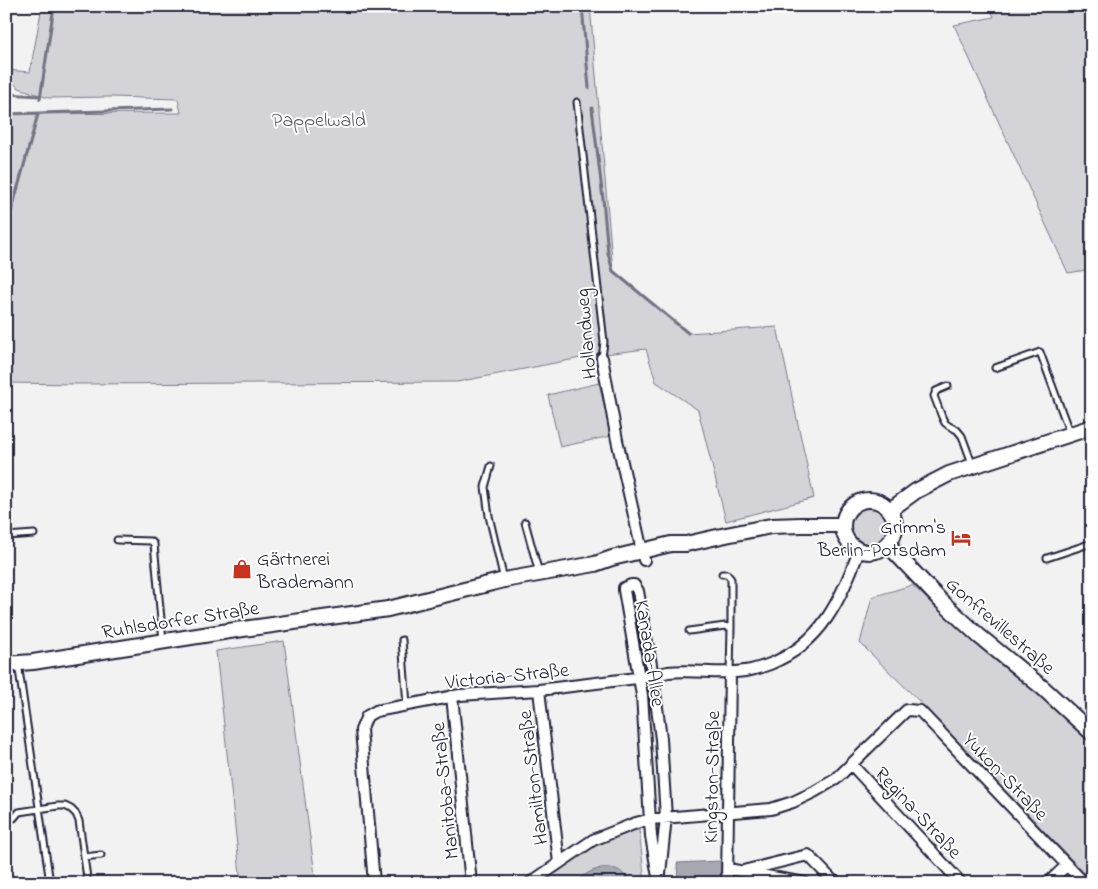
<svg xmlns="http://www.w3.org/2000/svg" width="1098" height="889" viewBox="0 0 1098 889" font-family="'Indie Flower',sans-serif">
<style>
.green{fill:#d3d3d8;stroke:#7a7a8a}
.water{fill:#a8a8b2;stroke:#727282}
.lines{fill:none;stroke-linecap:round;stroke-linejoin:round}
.stream{stroke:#727282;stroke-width:3}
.lane-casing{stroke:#22223b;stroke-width:9}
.street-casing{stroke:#22223b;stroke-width:14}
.secondary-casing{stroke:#22223b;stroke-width:18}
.lane{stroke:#fff;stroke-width:5}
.street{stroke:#fff;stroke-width:10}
.secondary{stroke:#fff;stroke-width:14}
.labels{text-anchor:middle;stroke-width:4;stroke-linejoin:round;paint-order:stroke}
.park-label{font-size:20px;fill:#57576a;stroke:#fff}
.street-label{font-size:20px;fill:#22223b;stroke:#fff}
.poi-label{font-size:20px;fill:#22223b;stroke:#fff;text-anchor:end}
</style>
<rect width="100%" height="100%" fill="#f2f2f3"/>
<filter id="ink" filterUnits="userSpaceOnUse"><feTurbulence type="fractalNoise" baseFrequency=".02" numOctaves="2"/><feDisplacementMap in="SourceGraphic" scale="10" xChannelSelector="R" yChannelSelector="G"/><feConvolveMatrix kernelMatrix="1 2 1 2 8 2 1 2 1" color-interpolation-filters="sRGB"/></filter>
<g filter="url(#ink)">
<!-- green -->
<path class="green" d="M42,6H590L613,271L688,333L777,327L814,498L726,521L698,410L656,382L646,349L596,355L457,382L76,384L6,383V114L181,113L178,99L110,97L48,98L19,88L6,77V70L30,72Z
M989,6H1092V269L1068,273L954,25L994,17Z
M599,383L611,436L560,447L548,395Z
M850 526a20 20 0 1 1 40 0a20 20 0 1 1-40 0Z
M912,585L969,638L975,639L1038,693L1092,744V881L918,700L860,643L872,597Z
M284,641L316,883H241L216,651Z
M617,830H639L645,883H628L625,875L577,880L576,883H530Z"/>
<!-- water -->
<path class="water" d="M721,861L720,883H678L677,863Z
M601,868C616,868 622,868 628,883H576C583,874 592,871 601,868Z"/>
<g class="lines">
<!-- stream -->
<path class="stream" d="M582,6L589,88
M6,94L40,96
M40,99L54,6
M592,108L603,199L608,253L613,271L688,333
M6,114L172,109
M6,231L38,114"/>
<defs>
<path id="lane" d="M577,102L604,342L602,358
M995,368L1040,352L1070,434
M948,386L936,391L934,396L942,417L945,423L949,426L957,430L962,436L973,466
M491,466L485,487L489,516L504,580
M525,522L539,573
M6,536L34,534
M117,540L151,541L154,544L163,641
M1047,558L1092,543
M722,574H727L731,579V628
M689,631L725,626L731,628L730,672
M402,640L407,705
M18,663L50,883
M6,819L14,818L19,812L58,806H65L71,809L76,814L79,821L87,878L85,883
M84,857L101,855"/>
<path id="street" d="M602,358L617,440L644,560
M631,585H634L638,591L653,676L661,739L666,817L659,883L651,836L642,695L624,590V588Z
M539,690L559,863
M452,696L471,883
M851,764L961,883
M728,869L805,883
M743,871L808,855L835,883
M374,883L361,730L367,716L376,711L460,695L539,690L653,676C658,675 663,673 668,672C694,669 719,675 745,671C754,670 762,667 770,664C822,643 840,600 859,551
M530,883L593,840L636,823L651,819L771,809L793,802L814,792L836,779L907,710L920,711L1084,883
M727,883L730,672
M1048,883L1067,865"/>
<path id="secondary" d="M843 526a26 26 0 1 1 52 0a26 26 0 1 1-52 0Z
M890,510L916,491L949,474L1092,427
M888,545L941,601L979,636L1043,688L1092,733
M6,664L33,662L229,631L388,609L504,580L595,564L612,558L671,544H686L726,535L771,526L802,525H842"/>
</defs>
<!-- lane casing -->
<use href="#lane" class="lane-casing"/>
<!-- street casing -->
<use href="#street" class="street-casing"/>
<!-- secondary casing -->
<use href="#secondary" class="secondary-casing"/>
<!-- lane -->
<use href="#lane" class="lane"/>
<!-- street -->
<use href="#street" class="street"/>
<!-- secondary -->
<use href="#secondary" class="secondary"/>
</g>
</g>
<!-- icons -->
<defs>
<symbol id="hotel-bare" viewBox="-9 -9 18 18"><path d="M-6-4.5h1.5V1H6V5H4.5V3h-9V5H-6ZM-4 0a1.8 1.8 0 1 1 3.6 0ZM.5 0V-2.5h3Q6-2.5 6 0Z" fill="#c8321e" stroke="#fff" stroke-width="2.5" paint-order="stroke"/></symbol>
<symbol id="shop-bare" viewBox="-9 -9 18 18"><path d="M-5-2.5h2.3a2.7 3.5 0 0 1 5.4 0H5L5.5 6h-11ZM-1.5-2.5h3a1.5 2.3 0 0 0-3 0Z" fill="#c8321e" stroke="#fff" stroke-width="2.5" paint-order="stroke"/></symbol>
</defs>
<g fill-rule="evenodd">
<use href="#hotel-bare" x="947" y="524" width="28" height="28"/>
<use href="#shop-bare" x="228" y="555" width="28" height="28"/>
</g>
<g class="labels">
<!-- park labels -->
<g class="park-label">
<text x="319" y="126">Pappelwald</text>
</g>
<!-- street labels -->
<g class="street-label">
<text transform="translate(585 334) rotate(-95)" y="7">Hollandweg</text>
<text transform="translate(180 619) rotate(-9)" y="7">Ruhlsdorfer Straße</text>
<text transform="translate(1001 625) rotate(41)" y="7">Gonfrevillestraße</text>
<text transform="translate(651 653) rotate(81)" y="7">Kanada-Allee</text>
<text transform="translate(507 675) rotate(-6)" y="7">Victoria-Straße</text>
<text transform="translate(1006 776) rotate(46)" y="7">Yukon-Straße</text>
<text transform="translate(711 777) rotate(-89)" y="7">Kingston-Straße</text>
<text transform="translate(532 778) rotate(-97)" y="7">Hamilton-Straße</text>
<text transform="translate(444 791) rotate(-96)" y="7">Manitoba-Straße</text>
<text transform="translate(919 812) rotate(47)" y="7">Regina-Straße</text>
</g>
<!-- poi labels -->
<g class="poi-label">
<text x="946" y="533">Grimm's<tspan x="946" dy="23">Berlin-Potsdam</tspan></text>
<text x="257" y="565" text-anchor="start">Gärtnerei<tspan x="257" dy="23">Brademann</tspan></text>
</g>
</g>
<!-- margin -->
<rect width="1098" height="889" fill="none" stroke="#fff" stroke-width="25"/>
<rect x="12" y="12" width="1073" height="864" fill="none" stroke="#22223b" stroke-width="2" filter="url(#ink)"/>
</svg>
